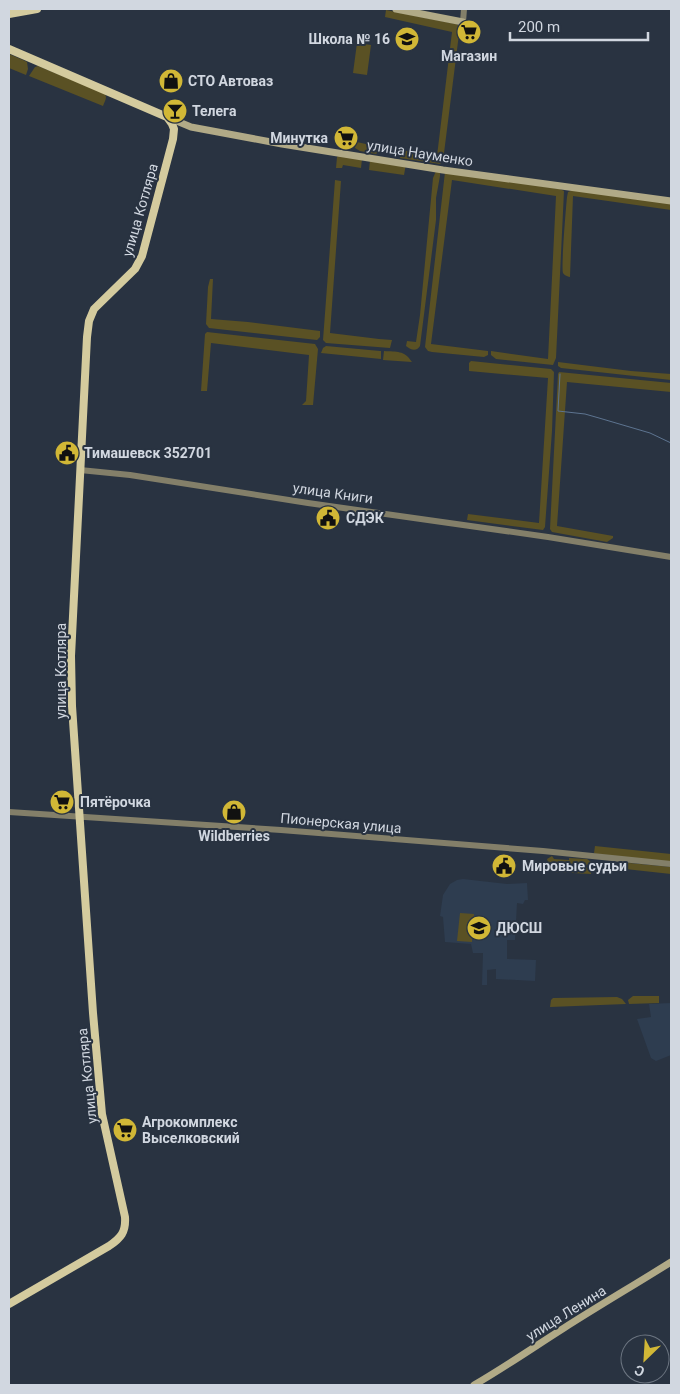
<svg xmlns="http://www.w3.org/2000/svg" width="680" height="1394" viewBox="0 0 680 1394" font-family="Roboto,sans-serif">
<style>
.built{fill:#2e3d50}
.green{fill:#5a5124}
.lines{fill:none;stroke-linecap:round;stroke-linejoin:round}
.stream{stroke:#5d7490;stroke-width:1}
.tertiary{stroke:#837f69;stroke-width:6}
.secondary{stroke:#b1aa87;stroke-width:7}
.primary{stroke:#d4cb9e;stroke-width:8}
.labels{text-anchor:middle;stroke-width:4;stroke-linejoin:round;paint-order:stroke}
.poi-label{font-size:14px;font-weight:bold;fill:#d1d7e0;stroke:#293341;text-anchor:start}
.street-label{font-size:14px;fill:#d1d7e0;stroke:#293341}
</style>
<rect width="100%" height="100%" fill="#293341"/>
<!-- built -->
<path class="built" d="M463,879L507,884L527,883L528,900H525L523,904L517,903L515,940H507V959L536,960L535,981L496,979V969L487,970V985H482L483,953H473L471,944L445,942L443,917L440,916L443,895L450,884L457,880Z
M671,1003V1055L656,1061L651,1058L637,1019L651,1017L649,1004Z"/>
<!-- green -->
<path class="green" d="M386,10L456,24L460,26L443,161L440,164L400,158L401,150L437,156L452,32L385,17Z
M357,43L371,45L367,75L353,73Z
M9,54L23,60L27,62L28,69L26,75L9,68Z
M38,66L104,93C108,97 105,101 103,106L29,76L35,67Z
M357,142L379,147L378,152L376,154L360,151L355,148L356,143Z
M339,155L362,159L361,168L343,165L342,168H336L337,157Z
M370,160L406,164L404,175L369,170Z
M436,171L440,172V176L436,198V220L420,346C416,352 411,350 406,346L407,341L416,342L420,315L433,178Z
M445,172L560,189L564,191L556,358L553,365L496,359L491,355V351L548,359L556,196L452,180L431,344L488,351V355L484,357L432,352L428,351L425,347Z
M335,180L341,181L330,333L379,339L392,340L390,348L326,343L323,340Z
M573,190L671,203V210L573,196L570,277C567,276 565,276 563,273C561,268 566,207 567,197L568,192Z
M210,279H213L211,319L248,322L320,331V337L317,340L209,328L206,324L208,287Z
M207,332L315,344L318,349L313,405H302L306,401L309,355L211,343L207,391H201L205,334Z
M326,346L380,351H381V359L321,353L323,348Z
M384,351C397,352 404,350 412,362L383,360Z
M471,361L551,369L554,372L552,431L545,527L543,530L467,520L468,514L539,523L548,378L469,371V363Z
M558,362L631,371L671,374V380L561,368L558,366Z
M559,372L671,383V392L567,382L557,526L613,536V538L607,542L552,532L550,529L558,374Z
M595,846L671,854V862L596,854L594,853Z
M552,856L554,859L569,860V858L587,859L591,862L592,866L548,862L547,859Z
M619,862L671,867V874L616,868Z
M554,865L591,867V874L554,872Z
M460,913L474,914L472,942L457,941Z
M633,996H659V1003L629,1004L628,1000Z
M617,997L622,999L626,1004L550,1007L551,1000L553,998Z"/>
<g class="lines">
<!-- stream -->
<path class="stream" d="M560,374L558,411L585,414L599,418L650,433L671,443"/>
<!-- tertiary -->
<path class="tertiary" d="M463,22L464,9
M80,470L130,475L308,503L548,537L671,557
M9,812L281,830L543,851L671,864"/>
<!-- secondary -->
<path class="secondary" d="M396,9L463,22
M167,117L191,127L282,144L443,170L671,201
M474,1385C505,1367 534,1347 564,1328C600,1305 636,1284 671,1262"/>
<!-- primary -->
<path class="primary" d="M9,14L37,9
M9,49L167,117L172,124L174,129L173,139L142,256L135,269L94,309L89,321L87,337L71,656L72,706L93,1013L102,1114L125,1217C126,1232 121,1238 109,1246L9,1304"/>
</g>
<!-- icons -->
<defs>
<symbol id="supermarket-disc" viewBox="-11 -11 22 22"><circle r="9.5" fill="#d1b736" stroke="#293341"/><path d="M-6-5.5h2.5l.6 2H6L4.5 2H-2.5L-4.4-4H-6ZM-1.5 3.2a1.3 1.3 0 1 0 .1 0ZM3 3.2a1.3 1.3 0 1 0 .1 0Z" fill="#111"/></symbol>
<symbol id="school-disc" viewBox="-11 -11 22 22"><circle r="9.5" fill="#d1b736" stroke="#293341"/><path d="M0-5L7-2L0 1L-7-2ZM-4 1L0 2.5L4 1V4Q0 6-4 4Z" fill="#111"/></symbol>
<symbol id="shop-disc" viewBox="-11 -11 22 22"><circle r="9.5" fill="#d1b736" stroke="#293341"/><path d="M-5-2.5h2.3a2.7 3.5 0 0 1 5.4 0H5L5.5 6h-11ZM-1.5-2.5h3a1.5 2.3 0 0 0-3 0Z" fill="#111"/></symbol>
<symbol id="bar-disc" viewBox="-11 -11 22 22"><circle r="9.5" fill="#d1b736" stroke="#293341"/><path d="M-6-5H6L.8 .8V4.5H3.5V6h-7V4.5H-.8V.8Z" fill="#111"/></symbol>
<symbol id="civic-disc" viewBox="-11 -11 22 22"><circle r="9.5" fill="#d1b736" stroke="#293341"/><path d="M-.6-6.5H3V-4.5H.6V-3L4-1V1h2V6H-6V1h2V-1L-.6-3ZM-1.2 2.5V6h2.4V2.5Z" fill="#111"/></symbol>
</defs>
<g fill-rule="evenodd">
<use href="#supermarket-disc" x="455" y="18" width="28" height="28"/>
<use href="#school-disc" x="393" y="25" width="28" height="28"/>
<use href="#shop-disc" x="157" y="67" width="28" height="28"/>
<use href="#bar-disc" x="161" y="97" width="28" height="28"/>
<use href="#supermarket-disc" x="332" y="124" width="28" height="28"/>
<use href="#civic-disc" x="53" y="439" width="28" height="28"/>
<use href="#civic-disc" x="314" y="504" width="28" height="28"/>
<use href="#supermarket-disc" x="48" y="788" width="28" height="28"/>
<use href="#shop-disc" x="220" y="798" width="28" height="28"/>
<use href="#civic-disc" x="490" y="852" width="28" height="28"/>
<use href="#school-disc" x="465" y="914" width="28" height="28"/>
<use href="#supermarket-disc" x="111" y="1116" width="28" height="28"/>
</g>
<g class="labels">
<!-- poi labels -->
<g class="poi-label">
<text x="390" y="44" text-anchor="end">Школа № 16</text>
<text x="469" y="61" text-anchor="middle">Магазин</text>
<text x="188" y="86">СТО Автоваз</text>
<text x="192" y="116">Телега</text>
<text x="328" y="143" text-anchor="end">Минутка</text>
<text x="84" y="458">Тимашевск 352701</text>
<text x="346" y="523">СДЭК</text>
<text x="80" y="807">Пятёрочка</text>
<text x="234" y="841" text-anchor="middle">Wildberries</text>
<text x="522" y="871">Мировые судьи</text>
<text x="496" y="933">ДЮСШ</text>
<text x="142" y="1127">Агрокомплекс<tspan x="142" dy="16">Выселковский</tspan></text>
</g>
<!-- street labels -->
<g class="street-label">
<text transform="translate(420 153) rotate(9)" y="5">улица Науменко</text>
<text transform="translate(140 210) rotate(-74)" y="5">улица Котляра</text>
<text transform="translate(333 493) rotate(8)" y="5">улица Книги</text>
<text transform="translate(61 671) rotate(-90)" y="5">улица Котляра</text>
<text transform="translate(341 823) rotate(5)" y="5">Пионерская улица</text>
<text transform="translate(87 1076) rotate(-96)" y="5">улица Котляра</text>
<text transform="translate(566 1313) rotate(-32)" y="5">улица Ленина</text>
</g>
</g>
<!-- border -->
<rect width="680" height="1394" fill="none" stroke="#d1d7e0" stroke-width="20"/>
<!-- north arrow -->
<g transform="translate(645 1359) rotate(205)"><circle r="24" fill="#293341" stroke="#6c7581"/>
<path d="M0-4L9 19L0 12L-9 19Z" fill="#d1b736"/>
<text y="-8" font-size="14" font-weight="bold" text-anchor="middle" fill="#d1d7e0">С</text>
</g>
<!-- scale -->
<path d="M510 32v8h138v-8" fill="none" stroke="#d1d7e0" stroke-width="2.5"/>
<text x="518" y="32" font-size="15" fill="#d1d7e0" stroke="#293341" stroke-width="4" paint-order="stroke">200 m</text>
</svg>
